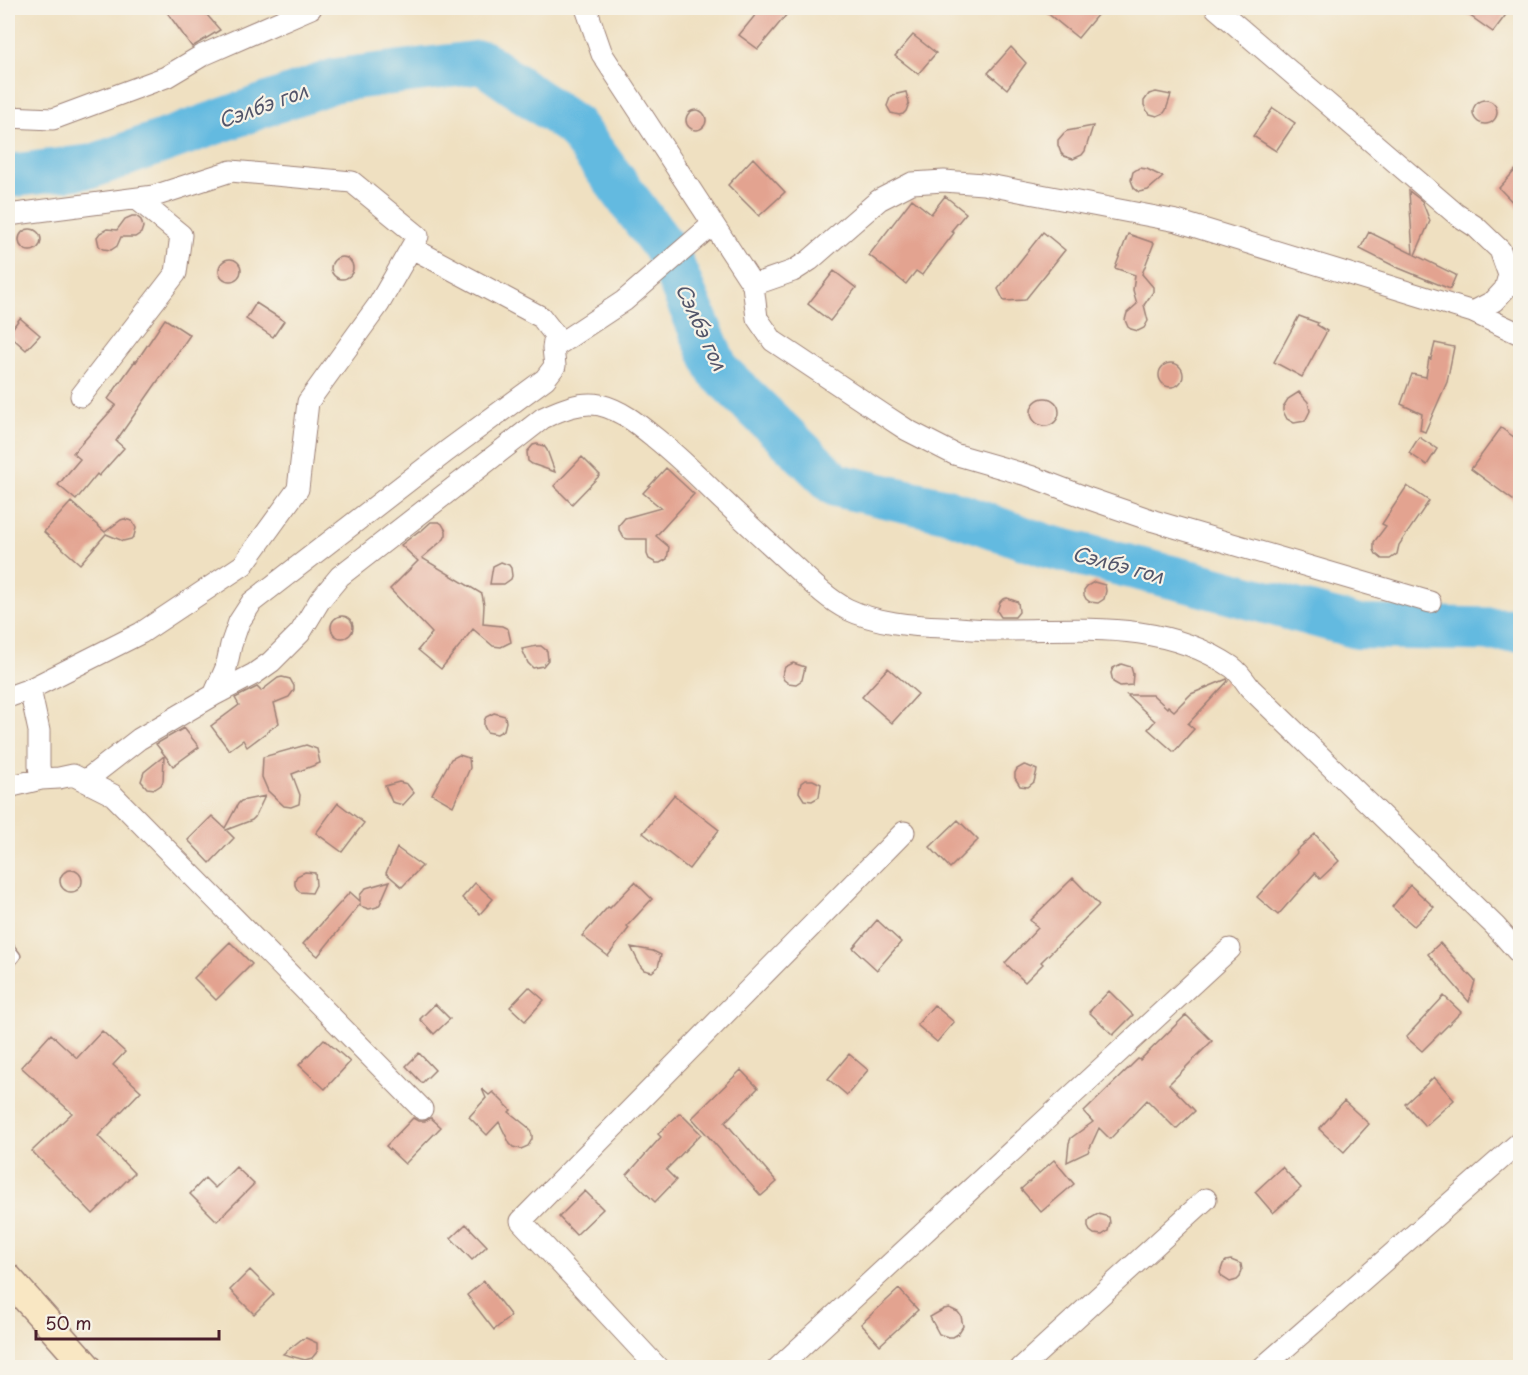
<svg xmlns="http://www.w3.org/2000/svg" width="1528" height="1375" viewBox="0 0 1528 1375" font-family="'Playpen Sans',sans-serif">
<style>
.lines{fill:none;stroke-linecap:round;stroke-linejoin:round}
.river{stroke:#63bae0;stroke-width:44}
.building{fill:#e3a390}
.lane-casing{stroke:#9c8076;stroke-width:13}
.street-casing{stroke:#9c8076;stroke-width:23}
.secondary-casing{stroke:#9c8076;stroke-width:31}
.lane{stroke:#fff;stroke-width:10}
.street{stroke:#fff;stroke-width:21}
.secondary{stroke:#f9e7c3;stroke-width:28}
.labels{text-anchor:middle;stroke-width:4.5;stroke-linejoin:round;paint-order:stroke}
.water-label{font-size:20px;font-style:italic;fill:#53556a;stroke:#f7f3e8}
</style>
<rect width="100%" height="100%" fill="#f7f3e8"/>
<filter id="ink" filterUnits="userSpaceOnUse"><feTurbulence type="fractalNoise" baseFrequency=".0167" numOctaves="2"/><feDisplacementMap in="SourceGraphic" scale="12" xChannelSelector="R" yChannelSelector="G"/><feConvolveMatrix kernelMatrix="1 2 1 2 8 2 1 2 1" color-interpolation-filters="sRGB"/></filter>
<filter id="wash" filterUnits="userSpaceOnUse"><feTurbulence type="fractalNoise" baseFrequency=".008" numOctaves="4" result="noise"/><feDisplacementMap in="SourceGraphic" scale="24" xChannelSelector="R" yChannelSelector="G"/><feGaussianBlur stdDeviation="1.35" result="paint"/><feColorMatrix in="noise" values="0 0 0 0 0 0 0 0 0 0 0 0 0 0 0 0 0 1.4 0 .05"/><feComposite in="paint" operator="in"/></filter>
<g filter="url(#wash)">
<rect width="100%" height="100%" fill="#efe0c1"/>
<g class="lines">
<!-- river -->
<path class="river" d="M8,176L93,166L336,80L482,62L574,126L666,250L718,371L836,485L946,510L1046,546L1192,582L1358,627L1520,630"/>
</g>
<g id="blocks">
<!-- building -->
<path class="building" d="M164,8H201L220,30L192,47Z
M761,8H792L758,49L739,35Z
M1041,8H1103L1078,38Z
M1459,8H1511L1493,32Z
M913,35L936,53L918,74L895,56Z
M1011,47L1026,63L1007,89L988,73Z
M906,92L909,103L906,111L903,114L899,115L891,113L887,106L890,98L893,95Z
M1156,92L1171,95L1166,110L1164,113L1157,116L1150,114L1147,111L1144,105V101L1149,94Z
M1473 112a12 12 0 1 1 24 0a12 12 0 1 1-24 0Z
M1273,108L1295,123L1276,151L1253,136Z
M686 120a10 10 0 1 1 20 0a10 10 0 1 1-20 0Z
M1093,126L1085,151L1082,155L1073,159L1064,156L1061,153L1058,145V140L1064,133L1067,131Z
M753,158L785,192L759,216L728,185Z
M1521,164V211L1499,188Z
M1139,168L1147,169L1163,177L1148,190L1139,192L1134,188L1131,180L1133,172Z
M1409,191L1422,201L1430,221L1415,255L1456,275L1450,289L1396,267L1360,249L1369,232L1413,254Z
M945,196L966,213L951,231L954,233L922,275L916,271L906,284L869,255L912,199L931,214Z
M132,216H136L141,220L143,227L141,233L135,237H121L117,246L111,250L103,249L99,246L97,237L100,233L107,229L117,230L125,219Z
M19 240a11 11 0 1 1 22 0a11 11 0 1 1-22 0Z
M1043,232L1065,250L1025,300L1004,301L998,289Z
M1128,234L1154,243L1142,274L1153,287V292L1144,305L1148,321L1144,328L1138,331L1131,329L1128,327L1125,320L1127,313L1137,304L1133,290L1135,275L1115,268Z
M331 268a11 11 0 1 1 22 0a11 11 0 1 1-22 0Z
M219 270a11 11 0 1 1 22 0a11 11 0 1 1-22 0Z
M834,271L856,288L830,321L808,304Z
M256,303L284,321L273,337L246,319Z
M1299,316L1318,323L1317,325L1327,331L1302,377L1274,362Z
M20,318L40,335L26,350L8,334Z
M165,319L190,335L116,441L124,448L99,476L97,474L76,500L58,485L80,459L73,453L116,405L108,399L135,361L136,362Z
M1435,343L1454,347L1447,382L1425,432L1420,430L1422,414L1401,404L1412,374L1426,377L1429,358L1431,359Z
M1159 375a12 12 0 1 1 24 0a12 12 0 1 1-24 0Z
M1299,392L1308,402L1310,411L1305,421L1294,423L1287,419L1283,411V407L1288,399Z
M1031 412a14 14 0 1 1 28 0a14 14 0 1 1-28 0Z
M1501,428L1521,442V506L1471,469Z
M1419,437L1437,449L1427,465L1409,453Z
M537,444L544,446L547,450L555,472L532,464L528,461L527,452L533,445Z
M582,457L600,475L572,504L554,486Z
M666,468L694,494L656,536L669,547L667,559L660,563H656L649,559L647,554V539H628L624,538L619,530V525L625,518L661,508L643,493Z
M1407,486L1429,501L1399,545L1397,554L1390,559H1382L1376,554L1374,550V542L1386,526L1382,524Z
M71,502L105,532L121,520L124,519L132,521L136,528L134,536L131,539L123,541L106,534L80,564L44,532Z
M431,522H439L442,524L446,531V535L444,539L422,558L482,594L484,605L483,624L502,626L508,629L511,642L501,647L493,646L473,629L441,669L418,650L432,633L390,589L418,561L401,545L419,531H421Z
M501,562L509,565L511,568L512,576L511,579L504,584H490L493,566Z
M1094,582L1105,585L1106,591L1104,599L1098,603L1090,602L1086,599L1084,595V590L1087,586Z
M1007,598L1018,602L1019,612L1015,617H1001L997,611L1000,602L1003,599Z
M331 627a11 11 0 1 1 22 0a11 11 0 1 1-22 0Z
M537,646H541L547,651L548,660L543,666L533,668L528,663L522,649Z
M793,663L805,667L802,680L796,684L788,683L784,680L782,676L785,667Z
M1121,664L1131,667L1133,674L1132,685L1120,686L1113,682L1111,673L1113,668Z
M888,668L918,694L892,723L862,697Z
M282,677L290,679L294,686V690L289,697L274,703L279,723L247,747L243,740L229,750L211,726L239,705L235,698L257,687L261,691L278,678Z
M1227,679L1228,681L1188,724L1194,729L1174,752L1148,729L1155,721L1127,695H1153L1167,708L1168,706L1174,711L1191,694Z
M494,713L505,716L506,722L504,730L497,734L487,732L484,726V721L486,717Z
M184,728L199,747L173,766L156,744Z
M306,745L317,749L320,763L292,774L300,795L299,804L291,807L284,806L268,791L262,777L263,757Z
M459,755L469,758L470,768L453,806L432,794L451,759Z
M164,756L163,781L161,785L155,789L147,788L141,781L144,772Z
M1024,765L1028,766L1037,770L1034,782L1028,787L1020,786L1015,778V773L1017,769Z
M805,780H813L821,784L819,797L812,801L804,800L799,792L801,783Z
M399,782L407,784L414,793L403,805L392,802L385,786Z
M674,795L719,830L689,869L643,833Z
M265,796L255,817L252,820L226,830L234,838L210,863L188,840L212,816L225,828L238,804L241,801Z
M338,803L364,823L342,852L316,833Z
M958,820L978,840L950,868L930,847Z
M1315,834L1339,861L1320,879L1315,873L1278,915L1257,897L1297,853L1296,851Z
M397,848L422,866L402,887L386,873Z
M60 881a11 11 0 1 1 22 0a11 11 0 1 1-22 0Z
M305,872L315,873L316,885L312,893L300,892L297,889L295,885V880L297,876Z
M1073,878L1099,905L1041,962L1043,964L1025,982L1005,963L1038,928L1030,920Z
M390,881L380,904L377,907L369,909L360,906V904L318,956L303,944L350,892L360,901V895L366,888Z
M635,882L652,899L627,926L629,928L608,956L582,936L608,907L610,908Z
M475,883L493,899L480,914L462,898Z
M1410,885L1434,907L1414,926L1392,907Z
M877,920L901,942L877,970L853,948Z
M230,942L252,964L216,1000L194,978Z
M1440,943L1475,981L1469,1002L1428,954Z
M631,947L653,951L661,955L658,967L652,972L644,970L641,967Z
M529,987L544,1000L525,1021L510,1007Z
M1109,991L1133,1015L1113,1035L1089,1012Z
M1444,996L1461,1012L1422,1051L1406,1037Z
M435,1004L450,1019L434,1034L420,1019Z
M934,1005L954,1022L937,1042L917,1025Z
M1186,1015L1212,1041L1169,1084L1195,1111L1176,1129L1147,1100L1110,1139L1099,1128L1088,1152L1067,1162L1069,1143L1071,1138L1093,1122L1084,1112L1138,1059L1140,1060Z
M102,1031L125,1052L113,1065L141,1091L98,1136L134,1173L93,1214L32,1151L72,1113L21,1067L51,1034L77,1058Z
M324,1039L350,1062L325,1089L299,1065Z
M419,1053L435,1070L422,1083L406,1066Z
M849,1054L868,1070L847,1095L828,1079Z
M741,1070L758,1088L725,1122L777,1182L761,1196L692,1118Z
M1434,1077L1454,1100L1425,1126L1405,1104Z
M482,1089L489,1095L493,1092L511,1110L509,1112L529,1128L532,1135V1139L528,1146L521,1149L513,1147L510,1144L499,1122L487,1135L469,1117L486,1098Z
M1344,1101L1369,1124L1344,1152L1319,1129Z
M680,1113L701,1134L666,1170L676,1180L655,1202L627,1175L661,1137L658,1134Z
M413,1118L418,1121H425L431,1118L441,1127L405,1164L386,1146Z
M1054,1160L1074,1184L1041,1212L1021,1189Z
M236,1167L254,1184L217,1221L190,1194L205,1178L215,1188Z
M1282,1167L1301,1188L1273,1213L1255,1192Z
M585,1191L603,1209L576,1235L559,1217Z
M1098,1214L1109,1217L1110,1223L1108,1231L1102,1235L1094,1234L1090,1231L1088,1227V1222L1091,1218Z
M466,1224L487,1246L472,1260L451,1238Z
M1231,1260L1241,1264L1242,1270L1240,1277L1237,1280L1230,1282L1222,1277L1220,1273L1223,1264L1226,1261Z
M250,1270L274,1294L254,1314L230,1290Z
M484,1281L511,1316L494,1330L467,1295Z
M899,1289L918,1310L880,1345L861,1324Z
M949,1308L958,1312L961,1316L963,1326L958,1334L953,1337H948L939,1334L930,1317L944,1309Z
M306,1338L317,1343V1352L312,1358L305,1360L283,1354L302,1339Z"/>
</g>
</g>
<g filter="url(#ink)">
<use href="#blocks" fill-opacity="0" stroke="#9c8076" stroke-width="1.5"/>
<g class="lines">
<defs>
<path id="lane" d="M8,947L15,956L8,964"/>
<path id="street" d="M586,8L602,54L753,285L793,271L810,260L879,200L912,183L944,181L983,184L1177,221L1473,312L1520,334
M1216,8L1456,214L1476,227L1500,250L1509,275L1505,289L1494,301L1473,312
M8,117L53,119L166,77L203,55L311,8
M8,215L154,196L231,171L352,182L418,236L379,304L308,402L298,489L243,565L141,633L30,689L8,697
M753,285L757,318L773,341L881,413L907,430L954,454L1030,476L1090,499L1154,521L1430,602
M553,348L624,301L713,224
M81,396L176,273L181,235L137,199
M30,689L39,731V766L41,779
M214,695L254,674L271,662L300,633L320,600L340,576L543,418C560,410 580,401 600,405C621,410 638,424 654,437C675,454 695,473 714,492C738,515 763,538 787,560C805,576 825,598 847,609C876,623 912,626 944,627C961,628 978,630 994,630C1076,631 1160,618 1232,667C1239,672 1245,681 1250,688L1495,926L1520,954
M85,781L139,739L214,695L226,668L231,645L239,622L252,602L447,451L545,379L555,366L553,348L555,335L541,317L412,248
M8,787L41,779L59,778L73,775L113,795L422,1109
M658,1368L521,1221L904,832
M778,1368L1230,949
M1021,1368L1206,1199
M1262,1368L1520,1142"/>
<path id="secondary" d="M8,1278L88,1368"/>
</defs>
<!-- lane casing -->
<use href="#lane" class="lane-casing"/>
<!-- street casing -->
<use href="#street" class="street-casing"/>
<!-- secondary casing -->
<use href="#secondary" class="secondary-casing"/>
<!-- lane -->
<use href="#lane" class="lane"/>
<!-- street -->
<use href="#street" class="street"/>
<!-- secondary -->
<use href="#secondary" class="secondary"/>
</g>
</g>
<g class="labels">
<!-- water labels -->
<g class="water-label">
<text transform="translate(263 106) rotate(-20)" y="7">Сэлбэ гол</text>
<text transform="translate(701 327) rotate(65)" y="7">Сэлбэ гол</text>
<text transform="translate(1118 565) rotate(15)" y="7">Сэлбэ гол</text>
</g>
</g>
<!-- margin -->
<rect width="1528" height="1375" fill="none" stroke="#f7f3e8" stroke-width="30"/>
<!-- scale -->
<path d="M36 1330v9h183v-9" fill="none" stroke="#4a1f2b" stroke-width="3"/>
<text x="45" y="1330" font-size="18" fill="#4a1f2b" stroke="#f7f3e8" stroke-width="4.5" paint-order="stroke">50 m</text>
</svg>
